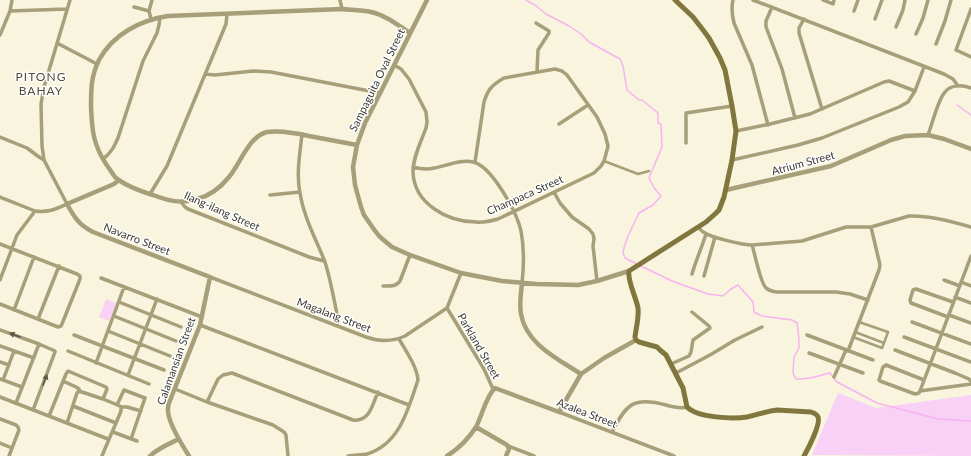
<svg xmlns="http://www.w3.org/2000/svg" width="971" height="456" viewBox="0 0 971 456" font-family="Lato,sans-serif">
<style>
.green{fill:#f9d1f6}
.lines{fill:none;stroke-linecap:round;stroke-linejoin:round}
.stream{stroke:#f8b2f2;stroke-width:1.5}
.pedestrian{stroke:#a69f7a;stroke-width:2.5}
.minor{stroke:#a69f7a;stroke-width:3.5}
.tertiary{stroke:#a69f7a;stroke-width:4.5}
.secondary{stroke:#81763d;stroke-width:5}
.oneway{fill:#5c5847}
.labels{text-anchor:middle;stroke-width:3;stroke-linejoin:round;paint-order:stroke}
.street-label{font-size:11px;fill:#3c3a31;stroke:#fff}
.neighbourhood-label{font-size:12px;letter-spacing:1px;fill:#514d3a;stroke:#fff}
</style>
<rect width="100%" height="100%" fill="#f8f4dd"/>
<!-- green -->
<path class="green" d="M106,299L116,303L109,321L99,317Z
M838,393L876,408L971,395V456L812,455Z"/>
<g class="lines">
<!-- stream -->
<path class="stream" d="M526,0L535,5L546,14L569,26L581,34L589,42L620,59L623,66L627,90L639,100H642L658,113V123L661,124L662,147L649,178L655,189L661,196L653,205L639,213L628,236L624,248L623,253L625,258L637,264
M957,105L971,115
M641,266L672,281L708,294L723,296L731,289L738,285L753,302L754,312L762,316L792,320L797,323L799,339V348L794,357L793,373L796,379C808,380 818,376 830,373L837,382L877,403L938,419L971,421"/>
<!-- pedestrian -->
<path class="pedestrian" d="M604,161L638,174L649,171
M855,332L884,343L888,332L859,322
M853,337L882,348L884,343"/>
<!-- minor -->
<path class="minor" d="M340,0L342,9
M733,0C731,8 732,15 734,23L752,65L768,125
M753,0L944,74L953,79L958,86
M823,0L833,4L834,0
M134,7L149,11
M772,7L766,21V27L782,69L795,118
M971,9L956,50L971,57
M10,11L67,9
M854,11L858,0
M151,19L149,11L152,0
M804,19L799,28V33L822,109
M875,19L882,0
M536,23L549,31V33L538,50L537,72
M896,27L903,10L905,0
M916,34L923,18L928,0
M0,35L10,11L12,0
M57,43L97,64
M936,44L945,21L951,0
M394,65L401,69L409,79L426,112L427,122L426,128C421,142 413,157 413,172C414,204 448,222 476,222C484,223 491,221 498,219L594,173L601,166L604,161L606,154L608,146L605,134L597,117L567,75L562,71L555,69L504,78C492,85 488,89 484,102L475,162
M205,74L215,75L253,71L271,72L380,93
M559,124L588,105
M736,131L770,124L810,114L884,82L889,81L915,91
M302,134C300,153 296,174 300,193C304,218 316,239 325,262C331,281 334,300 338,319L337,325
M928,135C932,125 938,99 945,92C951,84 963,85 971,88
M0,137L27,148L39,157L44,160
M686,143V113L732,106
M103,159C111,153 114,147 118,138L143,61L157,33L159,25L160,17
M732,160L798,145L822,138L899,107L908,102L915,91L924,67
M413,167C420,169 427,170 434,168C447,166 460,159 473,162C492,166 517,213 521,231C524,247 524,266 522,283
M554,192L560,203L572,217L589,229L593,234L594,239L593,246L597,281
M150,194L167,166L226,24L227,14
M270,195L300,192
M0,197L35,211C48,213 56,209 67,204L44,160L42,146L41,104L44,87L70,0
M181,202L185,207L188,209L309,257L324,261
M698,227C700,229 702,232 705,233C713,238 743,245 752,245L802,241L846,227H871L909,216C929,215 951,221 971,227
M0,244L77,274L80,276V279L62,324L61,326L58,327L0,304
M752,245C755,254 760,282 766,288C770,291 774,292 778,292H836L850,294L868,300
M692,274C696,260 702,247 706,234
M704,276L715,237
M210,277L366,337C380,342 392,342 405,336L447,308
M101,278L202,317
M0,280L17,235L35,211
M944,280L960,286
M961,282L971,286
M383,286C390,286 396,287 400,281L410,255
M955,297L971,303
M119,302L181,327
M447,308L484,369L493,389
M447,308L461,273
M14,310L34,257
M949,315L971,323
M114,316L176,341
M948,317L911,303L910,300L913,290L916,289L953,302
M38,319L59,266
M912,322L971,344
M200,325L409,405
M0,330L39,344L55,351V352L33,410
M108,331L170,356
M74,335L164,370
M807,335L873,360
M904,337L971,362
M0,346L34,358
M895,350L955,373L969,379L971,381
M68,351L149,384
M848,351L879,270L880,265L871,227
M809,353L863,373
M0,362L9,365
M96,363L124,287
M671,364L689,356L691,352L693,340L710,328L709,326L692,312
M676,373L710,355L735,340L762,327
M128,375L157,299
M834,377L846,350
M0,379L22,387
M3,380L14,351
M924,380L886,365L883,367L879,380L880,381L915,394L919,393L920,391L971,384
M63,381L76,387L79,389V391L103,399L120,406L121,407H127L141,411
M175,389L207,402L273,425L284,432L286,435L288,456
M920,391L971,256
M0,397L108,439
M207,402L218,379L223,375L232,373L353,420C370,422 372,405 378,392
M16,403L39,344
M117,405L124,390L145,398L131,439
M73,406L116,423
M559,412L674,456
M49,416L66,374L68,371L106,387L107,389L103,399
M0,419L16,425L18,427L19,430L9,456
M67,423L77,393L79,391
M113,432L137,441
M612,432C626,404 634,396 666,405C673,407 680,409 687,407
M0,443L12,448
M508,446L534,456
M102,456C108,441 115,426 121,411V407
M348,456C354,455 361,455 367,454C400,444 408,409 418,380C417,367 406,351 399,339"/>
<!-- tertiary -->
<path class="tertiary" d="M427,0L365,123L357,145L353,167L355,185L361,207L364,215L373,228L379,236L386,242L392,247L410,255L461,273L502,281L536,284L578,285L597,281L629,271
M357,145C341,142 325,139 309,136C296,133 281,130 267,132C249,136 240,164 229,177C221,187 209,196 197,199C180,204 169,201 153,195C140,191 125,186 115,177C112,173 109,168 106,164C93,144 92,130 91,107C91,89 91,76 99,60C113,34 141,20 168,16L342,9C351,10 361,10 371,12C385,15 398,25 410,33
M119,180L114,184L67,204C74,217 79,225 93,232L210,277L200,325L169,403C168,405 168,407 168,409C167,421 182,445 189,456
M726,190L831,166L891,140L905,136L928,135L944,139L971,149
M522,283C521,293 519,304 521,314C526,344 558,359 581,374
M476,427L507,445L509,449L506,456
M150,456C158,448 169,444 179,439
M447,456C458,449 469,438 476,427C482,416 486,396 495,388L559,412L581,374L604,358L636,340"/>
<!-- secondary -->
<path class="secondary" d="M675,0L693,17L700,26L709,38L720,58L725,70L732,106L736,131L732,160L724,197L719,210L715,214L706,222L629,271C627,280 636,297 638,308C639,318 636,328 635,337L636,340L639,342L657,347L660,350L666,355L683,388L687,407C698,418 733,419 747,417C757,415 767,411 777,410L811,412C814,413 817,414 818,417C821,424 808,449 804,456"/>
</g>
<!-- one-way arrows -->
<defs><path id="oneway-solid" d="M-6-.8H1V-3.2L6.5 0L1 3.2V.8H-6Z"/></defs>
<g class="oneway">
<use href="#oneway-solid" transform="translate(15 335) rotate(-160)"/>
<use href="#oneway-solid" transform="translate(45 380) rotate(-69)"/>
</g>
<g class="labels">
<!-- street labels -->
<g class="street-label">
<text transform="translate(377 80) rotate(-64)" y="4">Sampaguita Oval Street</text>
<text transform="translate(803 163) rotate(-15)" y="4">Atrium Street</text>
<text transform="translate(525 195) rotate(-24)" y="4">Champaca Street</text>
<text transform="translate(222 211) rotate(24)" y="4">Ilang-ilang Street</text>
<text transform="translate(137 239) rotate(21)" y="4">Navarro Street</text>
<text transform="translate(334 315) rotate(21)" y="4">Magalang Street</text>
<text transform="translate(479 346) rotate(60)" y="4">Parkland Street</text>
<text transform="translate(176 361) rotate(-70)" y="4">Calamansian Street</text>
<text transform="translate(587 413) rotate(21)" y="4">Azalea Street</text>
</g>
<!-- neighbourhood labels -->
<g class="neighbourhood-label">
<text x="41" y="81">PITONG<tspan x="41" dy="14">BAHAY</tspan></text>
</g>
</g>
</svg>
